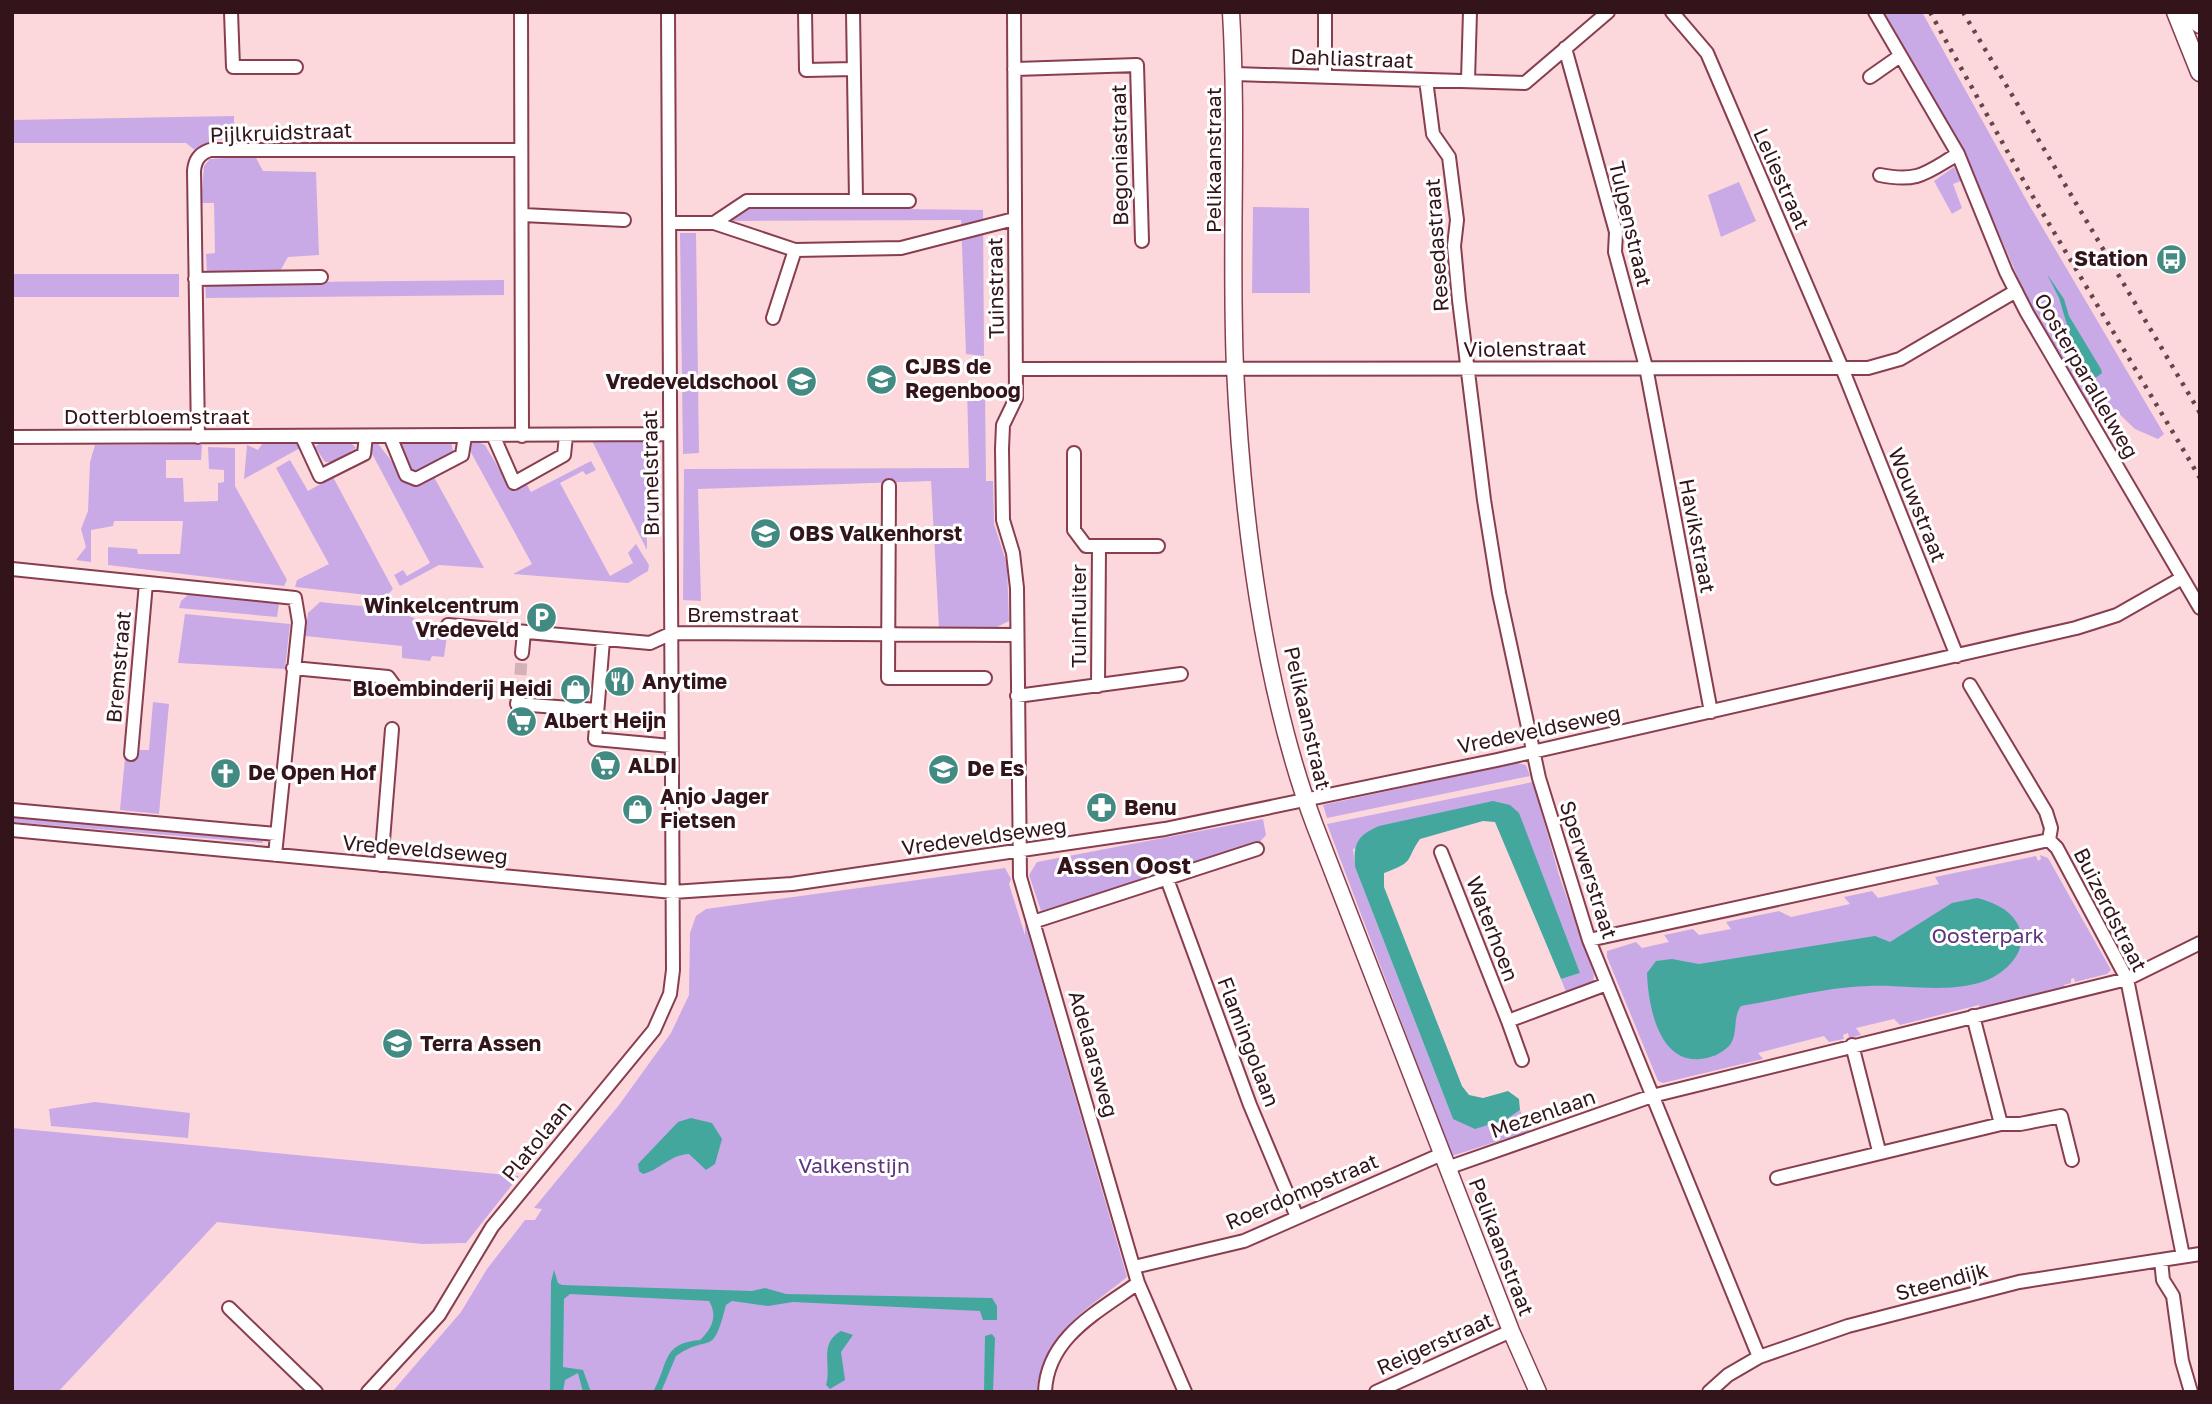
<svg xmlns="http://www.w3.org/2000/svg" width="2212" height="1404" viewBox="0 0 2212 1404" font-family="'Golos Text',sans-serif">
<style>
.green{fill:#c9aae7}
.water{fill:#43a79e}
.lines{fill:none;stroke-linecap:round;stroke-linejoin:round}
.street-tunnel{stroke:#d4b1b6;stroke-width:12;stroke-dasharray:12 6;stroke-linecap:butt}
.street-casing{stroke:#883e4f;stroke-width:16}
.secondary-casing{stroke:#883e4f;stroke-width:19}
.primary-casing{stroke:#883e4f;stroke-width:21}
.street{stroke:#fff;stroke-width:12}
.secondary{stroke:#fff;stroke-width:16}
.primary{stroke:#fff;stroke-width:18}
.rail{stroke:#65454c;stroke-width:4.5;stroke-dasharray:3.5 7;stroke-linecap:butt}
.labels{text-anchor:middle;stroke-width:6;stroke-linejoin:round;paint-order:stroke}
.street-label{font-size:21px;fill:#33141b;stroke:#fff}
.poi-label{font-size:21px;font-weight:bold;fill:#33141b;stroke:#fff;text-anchor:start}
.park-label{font-size:21px;fill:#5d347e;stroke:#fff}
.quarter-label{font-size:24px;font-weight:bold;fill:#33141b;stroke:#fff}
</style>
<rect width="100%" height="100%" fill="#fcd8dd"/>
<!-- green -->
<path class="green" d="M1882,12H1922L2028,203L2164,434L2158,439L2135,429L2112,407L2098,402L2089,407L2033,313L1968,161Z
M234,116V138L213,141L196,151L186,143H12V120Z
M255,156L263,171L316,172L319,255L288,257L279,273L207,276L206,254L215,253L214,203H201L204,166L210,159Z
M1954,167L1961,181L1953,184L1962,208L1952,214L1934,181Z
M1739,182L1756,221L1721,237L1708,195Z
M746,207L983,210L984,356L966,354L961,220L728,221Z
M1253,207L1309,208L1310,293H1252Z
M680,233H696L699,453L683,454Z
M12,274H179V297H12Z
M504,280V295L206,298L205,283Z
M985,388L986,481H993L994,524L1007,564L1009,621L997,627L939,628L931,481L698,489L701,601L683,600L684,469L969,468L967,389Z
M375,440L409,483L415,487L434,477L484,568L439,565L400,586L394,575L403,570L407,576L430,563L368,446Z
M264,441L299,443L300,448L244,479L247,445L258,450Z
M451,441L453,452L419,472L408,469L399,446L403,442Z
M592,441L644,442L645,449L653,448V493L646,494L647,550Z
M478,442L485,445L512,491L526,483L531,492L591,461L596,470L586,475L583,471L560,483L610,576L633,563L628,553L636,544L649,565L648,571L628,583L513,574L532,564L468,447L470,443Z
M320,443H351L356,448L333,462H325L315,447Z
M95,445H202L201,460H166V478H183L184,502L218,501V483L224,482V470L209,469L208,447L235,448V486L287,580L284,586L108,565V547L137,549L138,554H180L183,521H114L113,526L91,530V562L76,560L86,547L81,529L88,511L90,462Z
M290,460L308,491L333,477L393,589L386,597L295,587L297,580L329,564L276,468Z
M189,594L279,604L277,617L179,608L181,601Z
M320,602C351,606 417,606 434,634L447,636L444,657L432,656L430,661L402,658V646L305,636L308,613Z
M185,614L290,624L285,669L178,663Z
M153,702L169,704L159,814L120,810L125,758L134,759L136,750H149Z
M1517,763L1526,765L1530,776L1327,818L1323,805Z
M1533,782L1559,875L1594,975L1593,983L1566,992L1561,979L1580,973L1510,805L1353,849L1355,867L1453,1119H1507L1520,1110L1529,1131L1452,1156L1327,824Z
M12,815L262,839L263,843L12,822Z
M1263,819L1266,835L1258,844L1041,911L1029,875L1037,862Z
M2040,855L2048,858L2111,970L2107,974L2075,982L2074,978L2071,979V983L2064,985L2065,989L1980,1009L1979,1005L1900,1025L1894,1019L1856,1028L1861,1035L1849,1038L1848,1033L1843,1035L1844,1039L1829,1042L1824,1036L1758,1053L1763,1059L1663,1083L1658,1081L1607,957V951L1636,942L1642,948L1669,942L1664,935L1693,929L1699,935L1731,929L1726,922L1779,911L1791,917L1850,904L1844,897L1872,891L1878,898L1939,884L1935,877L2036,856L2038,861L2041,859Z
M1005,868L1011,879L1009,884L1025,935V923L1127,1277C1088,1309 1039,1336 1039,1392H392L461,1312L487,1269L525,1220H535L542,1209L534,1208L619,1105L671,1033L689,995L690,933L696,916L706,909Z
M95,1102L190,1113L188,1138L51,1126L49,1109Z
M12,1128L519,1176L466,1243L422,1244L217,1222L58,1392H12Z"/>
<!-- water -->
<path class="water" d="M2047,274L2064,299L2069,316L2101,369L2102,373L2094,379L2086,376L2077,358L2059,298Z
M1493,801L1510,805L1519,813L1580,973L1561,979L1495,822L1483,821L1420,839C1404,862 1416,861 1384,873V887L1462,1086L1469,1095L1483,1098L1508,1091L1519,1099L1520,1110L1507,1119L1475,1129L1453,1119L1355,867C1353,843 1358,835 1379,826Z
M1977,898C1992,902 2008,908 2017,923C2022,930 2022,945 2018,953C1990,1003 1916,984 1869,986C1827,987 1783,999 1741,1006C1732,1017 1739,1035 1729,1046C1721,1054 1711,1058 1700,1059C1658,1063 1648,1004 1647,973L1656,961L1672,959L1699,964L1875,936L1890,942L1952,903Z
M691,1118L712,1123L722,1139L715,1164L706,1170L689,1154C670,1155 661,1169 643,1174L639,1171L638,1164L678,1122Z
M554,1270L558,1283L562,1285L752,1291L765,1288L786,1294L992,1298L997,1306V1320H983L980,1311L793,1302L768,1306L732,1301L726,1305C712,1360 711,1332 676,1356L661,1392H653C669,1364 661,1343 700,1340C712,1329 718,1316 709,1301L570,1294L564,1299L563,1367L583,1370L591,1392H583L578,1373L565,1380L563,1392H550L551,1282Z
M841,1331L853,1335L841,1352L845,1380L830,1389L826,1385C832,1365 818,1344 841,1331Z
M992,1334L995,1338L993,1392H984L985,1336Z"/>
<g class="lines">
<!-- street-tunnel -->
<path class="street-tunnel" d="M519,693L522,653"/>
<defs>
<path id="street" d="M231,12L233,67H296
M521,12L522,436
M805,12L806,70L853,69
M853,12L856,200
M1014,12L1016,398L1003,425L1002,449L1003,520L1013,553L1017,588L1020,877L1138,1283L1185,1392
M1672,12L1707,53L1842,368L1957,656
M1875,12L1958,154L2006,272L2027,313L2200,608
M1565,48L1616,232L1615,252L1646,367L1711,712
M1014,69L1137,65L1142,241
M1235,74L1525,83L1608,12
M1325,77V12
M1870,77L1900,56
M1426,80L1433,134L1449,157L1457,220L1454,246L1459,300L1484,500L1499,593L1539,778L1589,940L1759,1357
M1468,80L1470,12
M1880,175C1919,183 1927,172 1958,154
M523,215L624,220
M670,223H714L795,250L901,248L1014,219
M714,223L747,201H909
M195,279L321,277
M773,318L795,250
M1016,369L1868,368L1900,359L2016,291
M493,435L514,483L564,455L566,436
M390,436L406,475L416,479L462,455L465,436
M12,437L670,434
M198,437L194,171C195,160 199,154 210,150H521
M302,437L320,476L364,454L366,436
M1074,453V530L1086,546H1158
M889,486L888,678H985
M12,569L295,598L299,622L275,855
M448,625L650,643L672,633L1016,635
M603,640L595,739L671,746
M522,653L524,632
M293,668L388,677L396,688
M1970,685L2046,812L2051,828L2049,840L2057,848L2127,979L2183,1256
M1098,686L1099,547
M519,693L517,704L597,710
M1017,696L1181,674
M131,754L146,583
M12,810L276,834
M12,830L673,892L792,884L1165,829L1497,760L2076,628L2117,615L2182,578
M1441,852L1508,1021L1607,984
M381,865L392,729
M1167,879L1250,1105L1297,1217
M1033,922L1257,849
M1589,940L2049,840
M1973,1016L2001,1124
M1508,1021L1522,1060
M1852,1045L1879,1151
M1447,1168L1652,1096L2127,979L2200,943
M1777,1178L2001,1124H2020L2061,1116L2072,1160
M2161,1260L2163,1280L2173,1296L2182,1361L2191,1392
M1134,1267L1244,1241L1442,1154
M229,1308L316,1392
M368,1392L439,1315L492,1227L654,1030L670,994L673,970L668,12
M1045,1392C1047,1337 1098,1312 1138,1283
M1376,1392L1511,1331
M1709,1392L1728,1375L1759,1357L1848,1326L2019,1282L2200,1254"/>
<path id="secondary" d="M1231,12C1238,131 1230,249 1235,368C1242,514 1263,688 1315,826L1511,1331L1538,1392"/>
<path id="primary" d="M2176,12L2200,72
M2195,12L2200,24"/>
</defs>
<!-- street casing -->
<use href="#street" class="street-casing"/>
<!-- secondary casing -->
<use href="#secondary" class="secondary-casing"/>
<!-- primary casing -->
<use href="#primary" class="primary-casing"/>
<!-- street -->
<use href="#street" class="street"/>
<!-- secondary -->
<use href="#secondary" class="secondary"/>
<!-- primary -->
<use href="#primary" class="primary"/>
<!-- rail -->
<path class="rail" d="M1930,12L2026,185L2200,478
M1963,12L2200,413"/>
</g>
<!-- icons -->
<defs>
<symbol id="bus-disc" viewBox="-11 -11 22 22"><circle r="9.5" fill="#438a83" stroke="#fff"/><path d="M-5-6H5V4H4V6H2V4H-2V6H-4V4H-5ZM-3.5-4V0h7V-4ZM-3.5 1.2v1.5H-2V1.2ZM2 1.2v1.5H3.5V1.2Z" fill="#fff"/></symbol>
<symbol id="school-disc" viewBox="-11 -11 22 22"><circle r="9.5" fill="#438a83" stroke="#fff"/><path d="M0-5L7-2L0 1L-7-2ZM-4 1L0 2.5L4 1V4Q0 6-4 4Z" fill="#fff"/></symbol>
<symbol id="parking-disc" viewBox="-11 -11 22 22"><circle r="9.5" fill="#438a83" stroke="#fff"/><path d="M-3.5-5.5H1a3.5 3.5 0 0 1 0 7H-1V5.5H-3.5ZM-1-3.4V-.6H.8a1.4 1.4 0 0 0 0-2.8Z" fill="#fff"/></symbol>
<symbol id="restaurant-disc" viewBox="-11 -11 22 22"><circle r="9.5" fill="#438a83" stroke="#fff"/><path d="M-5-6h1v4h1v-4h1v4h1v-4h1v5L-1.5 .5V6h-2V.5L-5-1ZM5-6V6H3V1.5H1.5Q1.5-4 5-6Z" fill="#fff"/></symbol>
<symbol id="shop-disc" viewBox="-11 -11 22 22"><circle r="9.5" fill="#438a83" stroke="#fff"/><path d="M-5-2.5h2.3a2.7 3.5 0 0 1 5.4 0H5L5.5 6h-11ZM-1.5-2.5h3a1.5 2.3 0 0 0-3 0Z" fill="#fff"/></symbol>
<symbol id="supermarket-disc" viewBox="-11 -11 22 22"><circle r="9.5" fill="#438a83" stroke="#fff"/><path d="M-6-5.5h2.5l.6 2H6L4.5 2H-2.5L-4.4-4H-6ZM-1.5 3.2a1.3 1.3 0 1 0 .1 0ZM3 3.2a1.3 1.3 0 1 0 .1 0Z" fill="#fff"/></symbol>
<symbol id="church-disc" viewBox="-11 -11 22 22"><circle r="9.5" fill="#438a83" stroke="#fff"/><path d="M-1.2-6h2.4v3.5h3.3v2.4h-3.3V6h-2.4V-.1h-3.3v-2.4h3.3Z" fill="#fff"/></symbol>
<symbol id="pharmacy-disc" viewBox="-11 -11 22 22"><circle r="9.5" fill="#438a83" stroke="#fff"/><path d="M-2-6h4v4h4v4h-4v4h-4v-4h-4v-4h4Z" fill="#fff"/></symbol>
<symbol id="university-disc" viewBox="-11 -11 22 22"><circle r="9.5" fill="#438a83" stroke="#fff"/><path d="M0-5L7-2L0 1L-7-2ZM-4 1L0 2.5L4 1V4Q0 6-4 4Z" fill="#fff"/></symbol>
</defs>
<g fill-rule="evenodd">
<use href="#bus-disc" x="2154" y="242" width="35" height="35"/>
<use href="#school-disc" x="864" y="362" width="35" height="35"/>
<use href="#school-disc" x="784" y="364" width="35" height="35"/>
<use href="#school-disc" x="748" y="516" width="35" height="35"/>
<use href="#parking-disc" x="524" y="600" width="35" height="35"/>
<use href="#restaurant-disc" x="602" y="664" width="35" height="35"/>
<use href="#shop-disc" x="558" y="672" width="35" height="35"/>
<use href="#supermarket-disc" x="504" y="704" width="35" height="35"/>
<use href="#supermarket-disc" x="588" y="748" width="35" height="35"/>
<use href="#school-disc" x="926" y="752" width="35" height="35"/>
<use href="#church-disc" x="208" y="756" width="35" height="35"/>
<use href="#pharmacy-disc" x="1084" y="790" width="35" height="35"/>
<use href="#shop-disc" x="620" y="792" width="35" height="35"/>
<use href="#university-disc" x="380" y="1026" width="35" height="35"/>
</g>
<g class="labels">
<!-- street labels -->
<g class="street-label">
<text transform="translate(1352 59) rotate(2)" y="7">Dahliastraat</text>
<text transform="translate(281 133) rotate(-2)" y="7">Pijlkruidstraat</text>
<text transform="translate(1120 155) rotate(-91)" y="7">Begoniastraat</text>
<text transform="translate(1214 160) rotate(-90)" y="7">Pelikaanstraat</text>
<text transform="translate(1781 179) rotate(66)" y="7">Leliestraat</text>
<text transform="translate(1630 224) rotate(77)" y="7">Tulpenstraat</text>
<text transform="translate(1437 245) rotate(-94)" y="7">Resedastraat</text>
<text transform="translate(996 288) rotate(-91)" y="7">Tuinstraat</text>
<text transform="translate(1525 349) rotate(-1)" y="7">Violenstraat</text>
<text transform="translate(2086 376) rotate(60)" y="7">Oosterparallelweg</text>
<text x="157" y="424">Dotterbloemstraat</text>
<text transform="translate(651 473) rotate(-91)" y="7">Brunelstraat</text>
<text transform="translate(1917 505) rotate(68)" y="7">Wouwstraat</text>
<text transform="translate(1697 536) rotate(79)" y="7">Havikstraat</text>
<text x="743" y="622">Bremstraat</text>
<text transform="translate(1079 616) rotate(-90)" y="7">Tuinfluiter</text>
<text transform="translate(119 667) rotate(-85)" y="7">Bremstraat</text>
<text transform="translate(1307 718) rotate(77)" y="7">Pelikaanstraat</text>
<text transform="translate(1539 730) rotate(-12)" y="7">Vredeveldseweg</text>
<text transform="translate(984 837) rotate(-8)" y="7">Vredeveldseweg</text>
<text transform="translate(425 850) rotate(5)" y="7">Vredeveldseweg</text>
<text transform="translate(1588 870) rotate(72)" y="7">Sperwerstraat</text>
<text transform="translate(2110 910) rotate(63)" y="7">Buizerdstraat</text>
<text transform="translate(1492 929) rotate(69)" y="7">Waterhoen</text>
<text transform="translate(1248 1042) rotate(69)" y="7">Flamingolaan</text>
<text transform="translate(1093 1054) rotate(74)" y="7">Adelaarsweg</text>
<text transform="translate(1543 1114) rotate(-19)" y="7">Mezenlaan</text>
<text transform="translate(537 1141) rotate(-51)" y="7">Platolaan</text>
<text transform="translate(1302 1192) rotate(-23)" y="7">Roerdompstraat</text>
<text transform="translate(1501 1247) rotate(69)" y="7">Pelikaanstraat</text>
<text transform="translate(1942 1282) rotate(-15)" y="7">Steendijk</text>
<text transform="translate(1435 1344) rotate(-24)" y="7">Reigerstraat</text>
</g>
<!-- poi labels -->
<g class="poi-label">
<text x="2148" y="266" text-anchor="end">Station</text>
<text x="905" y="374">CJBS de<tspan x="905" dy="24">Regenboog</tspan></text>
<text x="778" y="389" text-anchor="end">Vredeveldschool</text>
<text x="789" y="541">OBS Valkenhorst</text>
<text x="519" y="613" text-anchor="end">Winkelcentrum<tspan x="519" dy="24">Vredeveld</tspan></text>
<text x="642" y="689">Anytime</text>
<text x="552" y="696" text-anchor="end">Bloembinderij Heidi</text>
<text x="544" y="728">Albert Heijn</text>
<text x="628" y="773">ALDI</text>
<text x="967" y="776">De Es</text>
<text x="248" y="780">De Open Hof</text>
<text x="660" y="804">Anjo Jager<tspan x="660" dy="24">Fietsen</tspan></text>
<text x="1124" y="815">Benu</text>
<text x="420" y="1051">Terra Assen</text>
</g>
<!-- park labels -->
<g class="park-label">
<text x="1988" y="943">Oosterpark</text>
<text x="854" y="1173">Valkenstijn</text>
</g>
<!-- quarter labels -->
<g class="quarter-label">
<text x="1124" y="874">Assen Oost</text>
</g>
</g>
<!-- border -->
<rect width="2212" height="1404" fill="none" stroke="#33141b" stroke-width="28"/>
</svg>
